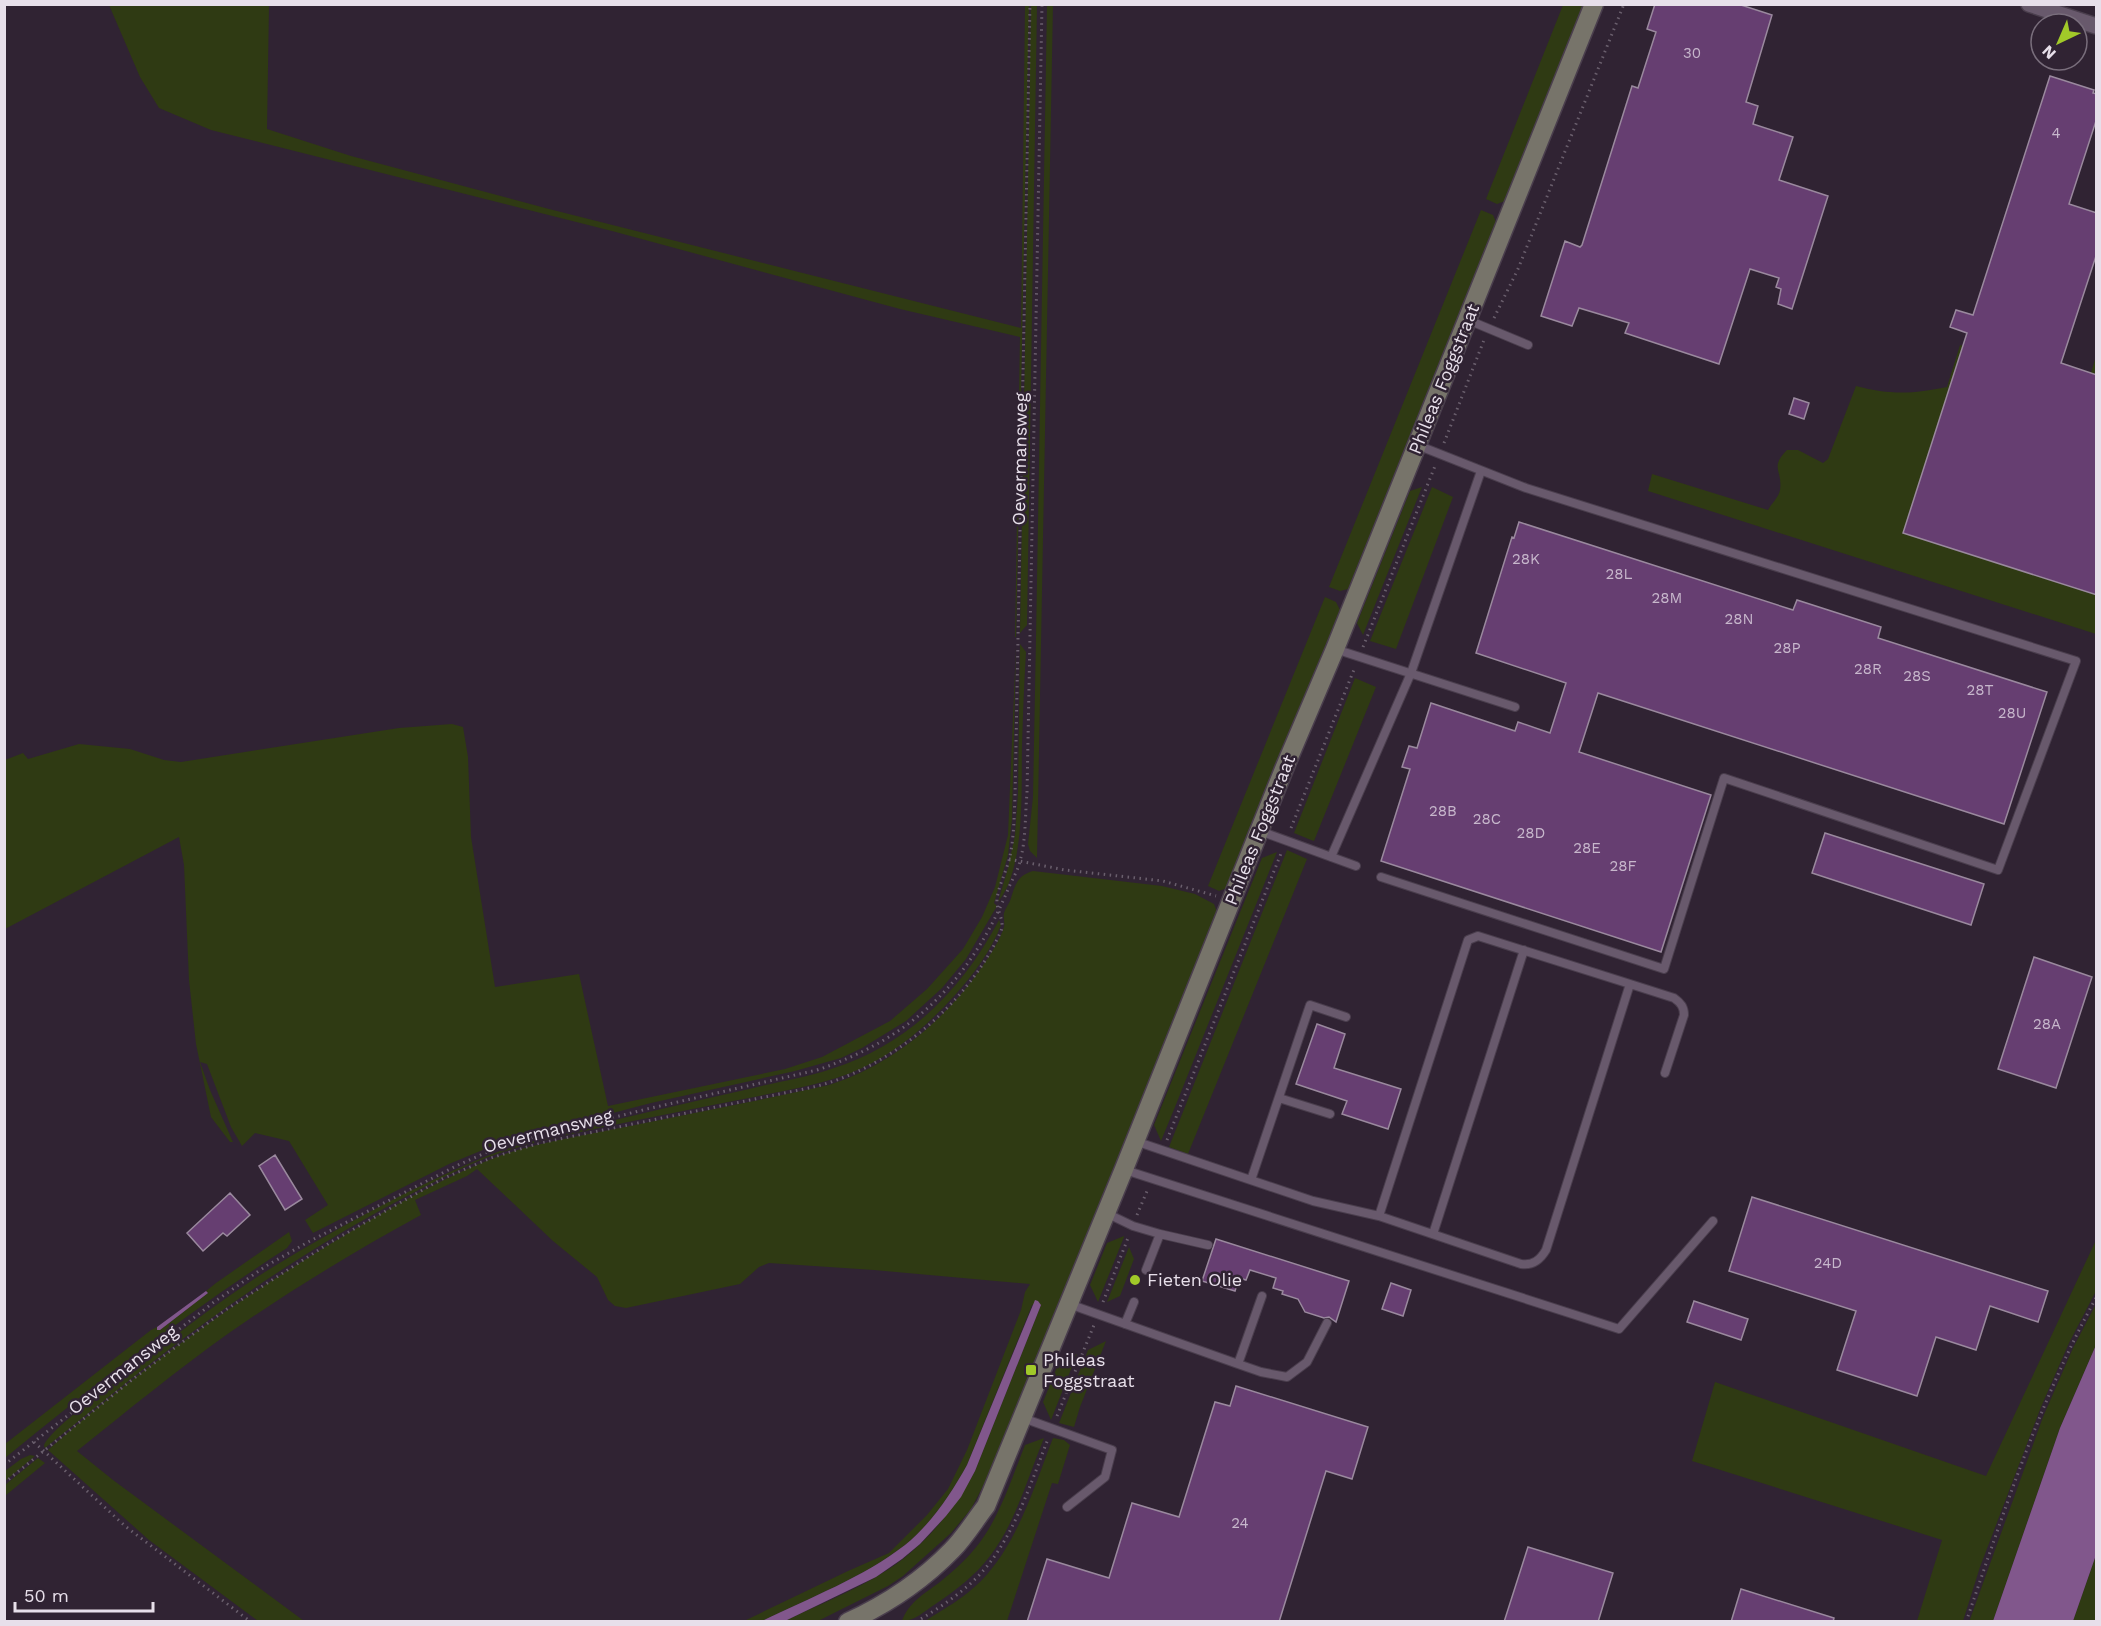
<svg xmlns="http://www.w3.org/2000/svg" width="2101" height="1626" viewBox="0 0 2101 1626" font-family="'Work Sans',sans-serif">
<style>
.green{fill:#2f3a13}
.water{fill:#81578c}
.building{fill:#663e71;stroke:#9a899e;stroke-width:1.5}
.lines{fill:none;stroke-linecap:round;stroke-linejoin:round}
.lane-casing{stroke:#4a3e4d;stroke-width:10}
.street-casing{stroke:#4a3e4d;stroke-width:18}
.secondary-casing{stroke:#4a3e4d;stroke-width:21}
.path{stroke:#6a5f6d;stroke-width:3;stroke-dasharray:1.5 4.5;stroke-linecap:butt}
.lane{stroke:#68596c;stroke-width:8}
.street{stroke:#68596c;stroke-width:15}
.secondary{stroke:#77746a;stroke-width:18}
.poi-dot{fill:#a1c929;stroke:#302333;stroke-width:2}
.labels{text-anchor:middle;stroke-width:5;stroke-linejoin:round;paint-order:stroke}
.number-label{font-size:15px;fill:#c7b7cc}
.street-label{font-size:18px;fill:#e7dfea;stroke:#302333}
.poi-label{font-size:18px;fill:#e7dfea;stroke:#302333;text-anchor:start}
</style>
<rect width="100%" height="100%" fill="#302333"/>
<!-- green -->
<path class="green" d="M1053,4L1037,858L1030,851L1028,844L1033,797L1036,638L1047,5Z
M109,5H269L267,129L351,156L549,209L1021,328L1025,5H1029L1016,637H1015L1020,337L900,309L612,231L211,130L159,108L140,77Z
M1037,5L1027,625L1020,633L1031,5Z
M1563,5H1583L1505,201L1497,204L1486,199Z
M1481,210L1493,215L1496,222L1348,589L1340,591L1329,587Z
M1960,345L2087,386L2096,356V634L1648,491L1652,474L1768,510C1771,504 1779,497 1780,490C1783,470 1769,468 1787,450H1798L1823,463L1828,459L1856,386C1890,395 1913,394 1947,387Z
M1422,487L1363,635L1357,623L1410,491Z
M1432,487L1453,497L1396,649L1370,641Z
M1325,597L1336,602L1340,610L1227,888L1219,891L1208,886Z
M1020,644L1026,652C1024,683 1023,714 1022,745C1021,787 1026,868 998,902L1008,868L1015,835L1018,793Z
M1016,646L1012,819L1008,855L994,903L997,906L966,959L942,988L906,1021L862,1048L841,1058L795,1071L651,1103L502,1142L449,1164L313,1233L305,1220L328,1205L289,1141L255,1133L242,1146L231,1127L207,1064L200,1062L210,1090L233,1142H230L211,1117L196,1044L189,980L184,865L179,837L5,929V760L23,753L28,759L79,744L130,749L164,760L181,762L399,728L452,724L463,727L468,757L471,837L495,987L579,974L608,1106L785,1069L822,1057L890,1021L927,989L963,949L982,917L995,887L1008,835Z
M1355,678L1376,687L1314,841L1311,840L1294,833Z
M1287,850L1307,859L1188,1154L1169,1147Z
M1277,852L1175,1107L1161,1141L1154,1125L1262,858Z
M1033,871L1162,886L1195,894L1214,904L1217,912L992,1469L971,1509L951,1533L903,1576L888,1586L818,1621H785C824,1602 868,1586 903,1559C933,1536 957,1504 975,1471L1041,1305H1032L967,1465C951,1494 931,1524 905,1545C864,1577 809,1598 762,1621H744L848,1571L889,1553L927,1515L948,1489L967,1450L1021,1310L1025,1292L1030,1284L874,1270L769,1263L759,1267L740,1284L626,1308L615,1306L608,1300L597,1277L553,1241L477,1169L467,1176L415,1200L421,1215C355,1251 291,1290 229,1333C177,1370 127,1411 77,1451L113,1480L304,1621H258L149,1540L48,1450C139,1369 240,1298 345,1235C395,1205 447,1175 502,1155C543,1141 587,1135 630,1126C696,1112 763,1100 829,1085C892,1065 945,1020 982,967C990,955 1000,940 1004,927C1005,922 1003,918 1004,913C1005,909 1008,905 1010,901C1015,886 1016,876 1033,871Z
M999,920L1001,925C991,951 973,975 955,995C929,1024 898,1051 862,1068C828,1084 791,1089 754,1097C702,1107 651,1117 599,1128C554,1138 507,1147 465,1167C382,1206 302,1254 227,1307C164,1351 105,1400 45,1448L44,1446C47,1431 116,1382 132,1369C177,1334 224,1297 273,1267C340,1226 411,1188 482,1158C508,1147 536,1140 563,1133C625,1117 687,1103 749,1089C776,1082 805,1078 831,1069C908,1045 962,990 999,920Z
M289,1232L292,1241L287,1248C188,1312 95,1384 5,1458V1444L151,1330L157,1327L160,1330L208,1293L206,1291L216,1283Z
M1124,1236V1237L1098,1302L1090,1285L1107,1243Z
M2096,1240V1291L2069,1343L2041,1407L1980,1567L1963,1621H1917L1942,1540L1692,1461L1715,1382L1986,1476Z
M1129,1247L1134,1259L1120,1296L1107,1302Z
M2096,1304V1345L2060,1428L1993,1621L1969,1622L2043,1417L2073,1348Z
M1106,1341L1080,1407L1074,1427L1059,1423L1088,1350Z
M1077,1354L1051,1420L1043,1402L1059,1362Z
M1044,1438C1028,1477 1016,1522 990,1556C975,1576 955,1591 934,1605C925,1611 913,1622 902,1621C909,1602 924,1594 940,1582C952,1572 967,1559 977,1546C1000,1517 1011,1480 1025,1445Z
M1053,1438L1064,1440L1070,1445L1058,1484L1052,1483L1007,1621H925C944,1609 964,1598 981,1581C1018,1543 1034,1487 1053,1438Z
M30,1455L35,1456L5,1481V1471L21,1459Z
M38,1458L45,1463L5,1496V1485Z
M2096,1555V1621H2073Z"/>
<!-- water -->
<path class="water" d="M206,1291L208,1293L160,1330H157V1327Z
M1035,1300L1038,1301L1041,1305L975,1471L961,1497L946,1516L920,1544L902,1559L876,1577L785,1621H762C809,1598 864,1577 905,1545C931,1524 951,1494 967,1465Z
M2096,1345V1555L2073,1621H1993L2060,1428Z"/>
<!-- building -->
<path class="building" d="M1655,4H1738L1772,15L1746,102L1758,106L1753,124L1793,137L1779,180L1828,196L1792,309L1778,304L1781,289L1776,287L1779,278L1750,269L1719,364L1625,333L1629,323L1579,308L1572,326L1541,316L1565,241L1580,247L1582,245L1632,86L1638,88L1656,32L1647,29Z
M2050,76L2094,90L2093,93L2097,94V118L2069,204L2097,213V253L2061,363L2097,375V595L1903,533L1967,333L1950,327L1956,310L1973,315Z
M1794,398L1809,403L1804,419L1789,414Z
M1519,522L1793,610L1797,600L1881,627L1878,638L2047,692L2004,824L1598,693L1579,752L1711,795L1661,952L1381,861L1410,769L1402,767L1409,746L1417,748L1431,703L1515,731L1518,722L1550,733L1566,683L1476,653L1512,537L1514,538Z
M1825,833L1984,884L1971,925L1812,873Z
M2034,957L2092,977L2056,1088L1998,1069Z
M1317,1024L1345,1034L1334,1068L1401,1089L1388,1129L1342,1114L1347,1101L1296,1084Z
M275,1155L302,1199L285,1210L259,1166Z
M230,1193L250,1215L227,1236L223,1233L203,1251L187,1233Z
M1752,1197L2048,1291L2038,1322L1990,1306L1976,1350L1936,1337L1917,1396L1837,1370L1856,1311L1729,1271Z
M1216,1239L1349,1281L1336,1322L1329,1317L1324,1318L1305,1312L1298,1299L1282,1294L1283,1291L1273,1288L1276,1278L1250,1270L1246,1280L1239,1278L1235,1291L1202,1281Z
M1391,1283L1411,1290L1403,1316L1382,1309Z
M1694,1301L1748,1319L1741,1340L1687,1322Z
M1236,1386L1368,1427L1352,1479L1326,1471L1279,1622H1027L1047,1559L1109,1578L1132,1503L1179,1517L1215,1402L1230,1406Z
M1528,1547L1613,1573L1598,1622H1504Z
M1741,1589L1834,1618L1833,1622H1731Z"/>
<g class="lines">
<defs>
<path id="lane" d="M1468,320L1528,345
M1335,649L1515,707
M1260,831L1356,866
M1331,857L1411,673L1481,471
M1381,877L1664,969L1724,778L1998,870L2076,661L1526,488L1417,445
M1630,984L1674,998C1681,1003 1684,1007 1684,1015L1665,1073
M1279,1098L1330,1114
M1135,1141L1313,1201L1379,1216L1521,1264C1533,1266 1540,1260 1546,1250L1630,984L1478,936L1468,940L1379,1216
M1125,1170L1619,1329L1713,1221
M1251,1180L1310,1005L1346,1017
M1106,1213L1133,1226L1160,1234L1146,1270
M1160,1234L1208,1245
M1433,1234L1524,950
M1069,1304L1238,1364L1262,1296
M1125,1324L1134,1302
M1238,1364L1261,1372L1287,1377L1307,1362L1327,1323
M1023,1418L1112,1450L1105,1477L1067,1507"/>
<path id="street" d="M2029,4L2096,26"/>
<path id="secondary" d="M848,1622C885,1605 923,1580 952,1550C965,1537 975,1520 986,1506L1124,1169L1284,769L1335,649L1594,4"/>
</defs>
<!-- lane casing -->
<use href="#lane" class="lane-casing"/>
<!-- street casing -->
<use href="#street" class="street-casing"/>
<!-- secondary casing -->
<use href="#secondary" class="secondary-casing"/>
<!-- path -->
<path class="path" d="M1494,318L1518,269L1624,4
M1444,443L1484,340
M1363,647L1435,466
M1291,828L1355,667
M1009,859L1065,870L1163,881L1216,896
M1167,1140L1282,851
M1137,1215L1147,1191
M1103,1302L1128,1238
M1057,1416L1094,1325
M34,1442L125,1526L251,1622
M4,1465L214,1302L266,1266L308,1242L458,1165L492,1150L531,1138L647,1109L817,1070C913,1038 971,980 1009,887C1013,878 1018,870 1020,861C1026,840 1025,815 1027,793L1042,4
M4,1483L133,1379L224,1311L331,1242L442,1179L491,1158L540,1143L809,1088C887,1071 968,1005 1001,931C1005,920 996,910 997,900C998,886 1007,871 1010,856C1014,837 1014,817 1015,797L1030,4
M916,1622C942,1606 969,1589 988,1565C1016,1530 1032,1480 1048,1439
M1966,1622C2004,1512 2040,1399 2096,1298"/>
<!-- lane -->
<use href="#lane" class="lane"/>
<!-- street -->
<use href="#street" class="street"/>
<!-- secondary -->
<use href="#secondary" class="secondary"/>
</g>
<!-- markers -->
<g class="poi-dot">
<circle cx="1135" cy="1280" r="6"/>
<rect x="1025" y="1364" width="12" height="12" rx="3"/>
</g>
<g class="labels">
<!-- number labels -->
<g class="number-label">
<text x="1692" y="58">30</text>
<text x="2056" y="138">4</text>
<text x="1526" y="564">28K</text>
<text x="1619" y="579">28L</text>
<text x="1667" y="603">28M</text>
<text x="1739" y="624">28N</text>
<text x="1787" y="653">28P</text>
<text x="1868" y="674">28R</text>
<text x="1917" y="681">28S</text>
<text x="1980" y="695">28T</text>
<text x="2012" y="718">28U</text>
<text x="1443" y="816">28B</text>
<text x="1487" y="824">28C</text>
<text x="1531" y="838">28D</text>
<text x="1587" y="853">28E</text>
<text x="1623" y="871">28F</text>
<text x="2047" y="1029">28A</text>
<text x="1828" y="1268">24D</text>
<text x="1240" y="1528">24</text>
</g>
<!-- street labels -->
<g class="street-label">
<text transform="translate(1444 379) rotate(-68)" y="6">Phileas Foggstraat</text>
<text transform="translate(1020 459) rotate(-89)" y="6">Oevermansweg</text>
<text transform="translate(1260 830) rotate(-68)" y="6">Phileas Foggstraat</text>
<text transform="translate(548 1131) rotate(-14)" y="6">Oevermansweg</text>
<text transform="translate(123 1370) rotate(-38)" y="6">Oevermansweg</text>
</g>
<!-- poi labels -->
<g class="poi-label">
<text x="1147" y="1286">Fieten Olie</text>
<text x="1043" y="1366">Phileas<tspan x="1043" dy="21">Foggstraat</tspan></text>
</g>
</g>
<!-- border -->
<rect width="2101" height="1626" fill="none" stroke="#e7dfea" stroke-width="12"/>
<!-- north arrow -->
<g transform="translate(2059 42) rotate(224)"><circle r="28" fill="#302333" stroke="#796e7c" stroke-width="1.5"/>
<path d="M0-4.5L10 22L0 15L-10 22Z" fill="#a1c929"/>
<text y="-9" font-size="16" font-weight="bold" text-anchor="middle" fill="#e7dfea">N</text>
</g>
<!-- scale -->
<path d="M15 1602v9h138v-9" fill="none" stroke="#e7dfea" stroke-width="3"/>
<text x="24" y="1602" font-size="18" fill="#e7dfea" stroke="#302333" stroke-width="4.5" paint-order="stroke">50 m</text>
</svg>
